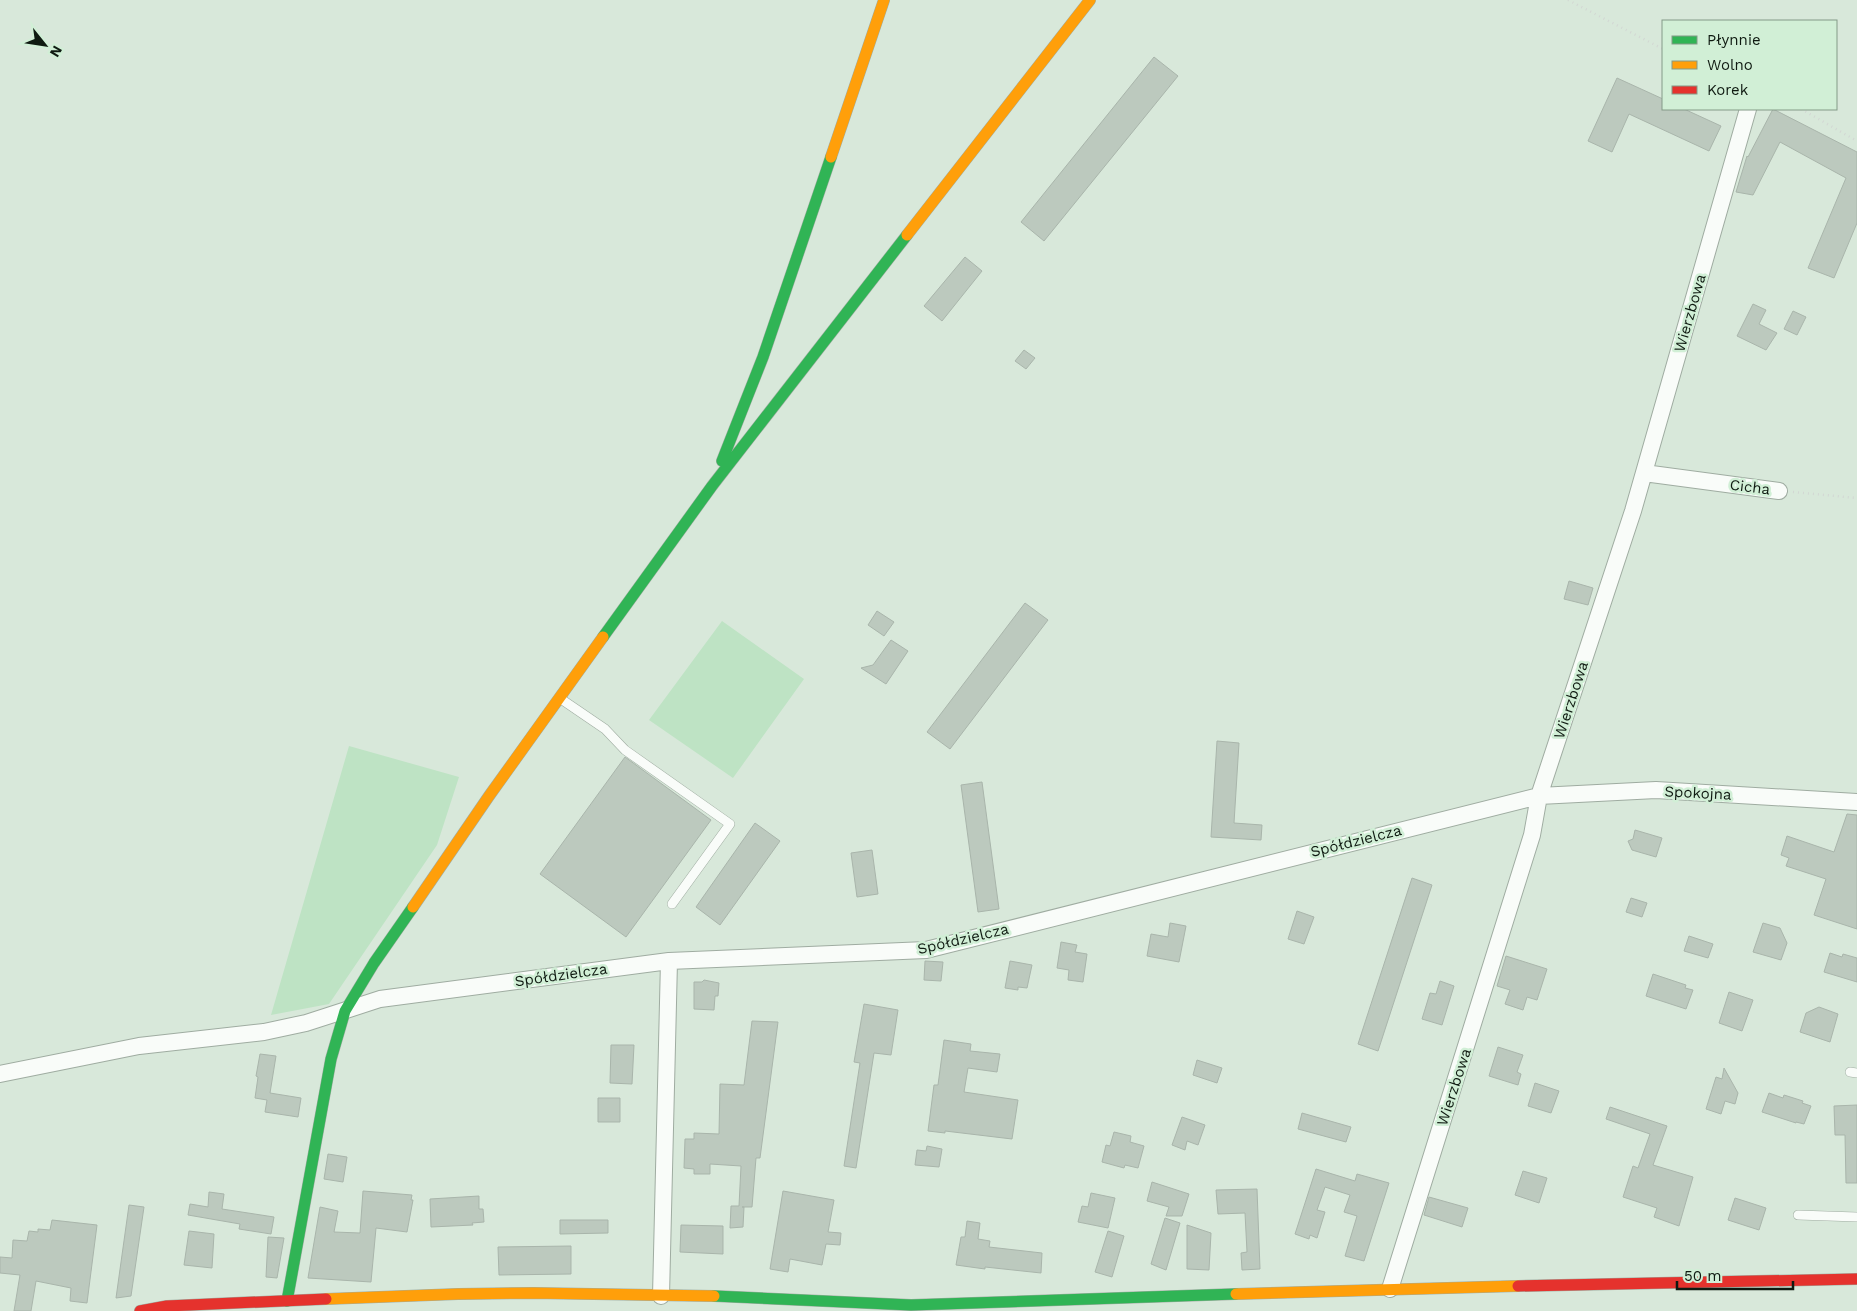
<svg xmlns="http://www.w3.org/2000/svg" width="1857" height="1311" viewBox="0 0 1857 1311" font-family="'Work Sans',sans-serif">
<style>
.green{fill:#bee3c4}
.building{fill:#bcc9be;stroke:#a9b5ab}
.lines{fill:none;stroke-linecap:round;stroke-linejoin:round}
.lane-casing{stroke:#9faca1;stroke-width:10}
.street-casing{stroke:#9faca1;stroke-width:18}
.fast-casing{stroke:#9faca1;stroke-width:12}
.slow-casing{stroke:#9faca1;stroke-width:12}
.jam-casing{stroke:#9faca1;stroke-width:12}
.path{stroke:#d2d7d3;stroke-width:2.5;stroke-dasharray:1 4;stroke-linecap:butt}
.lane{stroke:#f9fcf9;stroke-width:9}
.street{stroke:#f9fcf9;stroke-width:16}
.fast{stroke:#30b455;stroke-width:11}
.slow{stroke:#ff9f0a;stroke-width:11}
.jam{stroke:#e5322d;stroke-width:11}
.labels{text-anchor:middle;stroke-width:5;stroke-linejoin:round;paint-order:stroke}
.street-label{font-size:15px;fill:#0f1a11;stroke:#d1efd6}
</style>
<rect width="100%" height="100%" fill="#d8e8da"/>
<!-- green -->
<path class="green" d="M722,621L804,679L733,778L649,720Z
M349,746L459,777L437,845L329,1004L271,1015Z"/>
<!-- building -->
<path class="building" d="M1154,57L1178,76L1044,241L1021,222Z
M1617,78L1663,99V109H1684L1721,126L1709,151L1629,114L1612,152L1588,141Z
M1773,109L1857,152V223L1834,278L1808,268L1846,178L1780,142L1753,195L1736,192L1747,156L1748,157Z
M965,257L982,271L942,321L924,306Z
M1753,304L1766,310L1759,324L1777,333L1766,350L1737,336Z
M1793,311L1806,317L1797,335L1784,329Z
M1024,350L1035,358L1026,369L1015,361Z
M1569,581L1593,588L1588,605L1564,599Z
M1025,603L1048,620L950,749L927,732Z
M877,611L894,622L884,636L868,625Z
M891,640L908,651L886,684L861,668L873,665Z
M1217,741L1239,743L1234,823L1262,825L1261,840L1211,837Z
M625,757L711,820L626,937L540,874Z
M982,782L999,909L978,912L961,785Z
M1847,814L1857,815V929L1814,915L1826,879L1786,866L1789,858L1781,855L1787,836L1834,852Z
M755,823L780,841L720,925L696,907Z
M1635,830L1662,838L1656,857L1632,850L1628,841L1633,839Z
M872,850L878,894L857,897L851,853Z
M1412,878L1432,885L1378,1051L1358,1044Z
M1631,898L1647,903L1642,917L1626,912Z
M1297,911L1314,917L1304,944L1288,939Z
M1170,923L1186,926L1179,962L1147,956L1151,934L1168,937Z
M1763,923L1780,928L1787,943L1781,960L1753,952Z
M1689,936L1713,944L1708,958L1684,951Z
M1061,942L1077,945L1075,952L1087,954L1083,982L1068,980L1069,970L1057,968Z
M1830,953L1842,957L1843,954L1857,958V982L1824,972Z
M1506,956L1547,969L1537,1000L1527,997L1523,1010L1505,1004L1510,990L1497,986Z
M925,961L943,962L941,981L924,980Z
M1010,961L1032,965L1027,988L1018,987V990L1005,988Z
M1653,974L1686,985L1685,988L1693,990L1686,1009L1646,996Z
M704,980L719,983L718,996H715L714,1010L694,1009V982H702Z
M1440,981L1454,986L1442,1025L1422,1019L1430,993L1436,994Z
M1729,992L1753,1000L1742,1031L1719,1023Z
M864,1004L898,1010L891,1055L874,1053L856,1168L844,1166L860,1063L854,1062Z
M1819,1007L1838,1014L1830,1042L1800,1032L1806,1013Z
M752,1021L778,1022L760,1158H756L752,1207H742H744L743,1227L730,1228L731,1206H739L741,1166L710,1164V1174H694V1169L684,1168L685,1139H694V1133L719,1134L720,1084L744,1085Z
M944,1040L971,1044L970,1051L1000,1054L997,1072L968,1068L964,1092L1018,1100L1012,1139L945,1131V1133L928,1131L934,1085H938Z
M611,1045H634L632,1084L610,1083Z
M1498,1047L1523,1055L1517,1072L1521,1074L1518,1085L1489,1076Z
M260,1054L276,1056L270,1093L301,1098L298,1117L265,1112L267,1100L255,1098L258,1077L256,1076Z
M1197,1060L1222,1068L1217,1083L1193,1075Z
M1724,1068L1738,1093L1735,1104L1725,1101L1721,1114L1706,1109L1716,1077L1722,1079Z
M1535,1083L1559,1091L1551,1113L1528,1106Z
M1769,1093L1783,1098L1784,1095L1803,1101L1802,1103L1811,1106L1804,1124L1796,1122V1123L1762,1112Z
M598,1098H620V1122H598Z
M1857,1105V1183H1846L1845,1135H1835L1834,1106Z
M1610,1107L1667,1126L1653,1165L1693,1177L1679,1226L1654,1217L1657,1208L1623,1197L1633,1166L1638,1168L1650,1134L1606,1119Z
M1302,1113L1351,1127L1346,1142L1298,1129Z
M1182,1117L1205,1125L1198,1145L1187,1141L1185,1150L1172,1145Z
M1114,1132L1131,1136L1130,1142L1144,1146L1138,1168L1125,1165L1124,1168L1102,1162L1106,1145L1110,1146Z
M927,1146L942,1149L939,1167L915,1165L917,1150L926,1151Z
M328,1154L347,1157L343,1182L324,1179Z
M1316,1169L1355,1181L1357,1174L1389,1183L1364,1261L1345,1256L1357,1216L1344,1212L1350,1195L1325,1187L1317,1210L1325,1212L1317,1238L1310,1235L1309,1239L1295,1234Z
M1523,1171L1547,1178L1539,1203L1515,1195Z
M1152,1182L1189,1194L1182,1216H1166L1169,1207L1147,1201Z
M1257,1189L1260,1269L1242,1270L1241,1253L1247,1252L1245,1213L1218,1214L1216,1190Z
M363,1191L412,1195L411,1200H413L407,1232L376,1228L371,1282L308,1278L320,1207L338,1211L334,1232L360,1233Z
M783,1191L834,1200L828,1232L841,1233L840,1245L826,1244L822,1265L790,1259L788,1272L770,1269Z
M209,1192L224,1194L222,1209L274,1217L271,1234L239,1229L240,1224L188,1215L190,1204L208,1207Z
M1091,1193L1115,1198L1108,1228L1078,1222L1082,1206L1088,1207Z
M479,1196V1209H483L484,1222L472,1223L473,1225L431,1227L430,1199Z
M1429,1197L1468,1208L1462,1227L1424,1215Z
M1735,1198L1766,1208L1759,1230L1728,1220Z
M129,1205L144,1207L131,1296L116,1298Z
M1165,1218L1180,1223L1166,1270L1151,1264Z
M52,1220L97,1225L87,1303L70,1301L71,1288L36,1281L31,1311H14L20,1275L0,1273V1257L12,1258L13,1240L27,1241L29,1231L38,1232V1229L50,1230Z
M560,1220H608V1233L560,1234Z
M967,1221L980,1223L978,1239L990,1241L989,1247L1042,1253L1041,1273L985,1267V1269L956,1265L961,1237H965Z
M681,1225L723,1226V1254L680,1252Z
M1187,1225L1211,1233L1209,1270L1187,1269Z
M189,1231L214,1234L212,1268L184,1265Z
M1108,1231L1124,1236L1112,1277L1095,1272Z
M268,1237L284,1238L277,1278L266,1277Z
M571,1246V1274L499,1275L498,1247Z"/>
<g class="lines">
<defs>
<path id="lane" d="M561,699L605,729L625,750L730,824L672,904
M1850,1072L1857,1073
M1798,1215L1857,1217"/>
<path id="street" d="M1644,473L1779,491
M0,1074L139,1046L264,1032L306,1023L380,999L669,961L926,950L1539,796L1656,790L1857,802
M1390,1289L1532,835L1539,796L1633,511L1748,109
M661,1296L669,961"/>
<path id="fast" d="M722,461L763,357L831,157
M603,637L712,486L907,235
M714,1296L911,1305L1236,1294
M287,1301L331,1059L345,1011L374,963L413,907"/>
<path id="slow" d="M831,157L884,0
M907,235L1090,0
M413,907L489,796L603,637
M1236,1294L1518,1286
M326,1299L458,1294L533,1293L714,1296"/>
<path id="jam" d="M1518,1286L1857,1279
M140,1311L167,1306L326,1299"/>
</defs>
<!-- lane casing -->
<use href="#lane" class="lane-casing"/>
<!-- street casing -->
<use href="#street" class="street-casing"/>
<!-- fast casing -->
<use href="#fast" class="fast-casing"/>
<!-- slow casing -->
<use href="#slow" class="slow-casing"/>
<!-- jam casing -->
<use href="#jam" class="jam-casing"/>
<!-- path -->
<path class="path" d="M1568,0L1663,49
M1801,109L1857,141
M1793,492L1857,498"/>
<!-- lane -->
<use href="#lane" class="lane"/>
<!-- street -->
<use href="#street" class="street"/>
<!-- fast -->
<use href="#fast" class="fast"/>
<!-- slow -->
<use href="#slow" class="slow"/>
<!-- jam -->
<use href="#jam" class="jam"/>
</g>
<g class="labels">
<!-- street labels -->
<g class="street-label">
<text transform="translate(1690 313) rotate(-74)" y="5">Wierzbowa</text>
<text transform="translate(1750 487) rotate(7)" y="5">Cicha</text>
<text transform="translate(1571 700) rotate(-72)" y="5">Wierzbowa</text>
<text transform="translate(1698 793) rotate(3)" y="5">Spokojna</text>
<text transform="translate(1356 841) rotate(-14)" y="5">Spółdzielcza</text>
<text transform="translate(963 939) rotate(-13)" y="5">Spółdzielcza</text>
<text transform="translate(561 975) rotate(-8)" y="5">Spółdzielcza</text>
<text transform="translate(1454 1087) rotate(-72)" y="5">Wierzbowa</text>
</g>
</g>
<!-- legend -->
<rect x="1662" y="20" width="175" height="90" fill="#d1efd6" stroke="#839a87"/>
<rect x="1672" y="36" width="25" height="8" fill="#30b455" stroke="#839a87"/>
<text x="1707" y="45" font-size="15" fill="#0f1a11">Płynnie</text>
<rect x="1672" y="61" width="25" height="8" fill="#ff9f0a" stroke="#839a87"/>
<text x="1707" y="70" font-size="15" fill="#0f1a11">Wolno</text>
<rect x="1672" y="86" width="25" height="8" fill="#e5322d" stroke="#839a87"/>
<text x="1707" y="95" font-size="15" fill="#0f1a11">Korek</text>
<!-- north arrow -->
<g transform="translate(45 45) rotate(120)" stroke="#d1efd6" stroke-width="4" paint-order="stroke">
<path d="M0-4L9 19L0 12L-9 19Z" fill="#0f1a11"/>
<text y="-8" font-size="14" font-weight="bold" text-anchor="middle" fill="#0f1a11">N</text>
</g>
<!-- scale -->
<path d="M1677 1281v8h116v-8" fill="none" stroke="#0f1a11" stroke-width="2.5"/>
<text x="1684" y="1281" font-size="15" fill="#0f1a11" stroke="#d1efd6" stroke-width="4" paint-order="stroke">50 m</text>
</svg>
